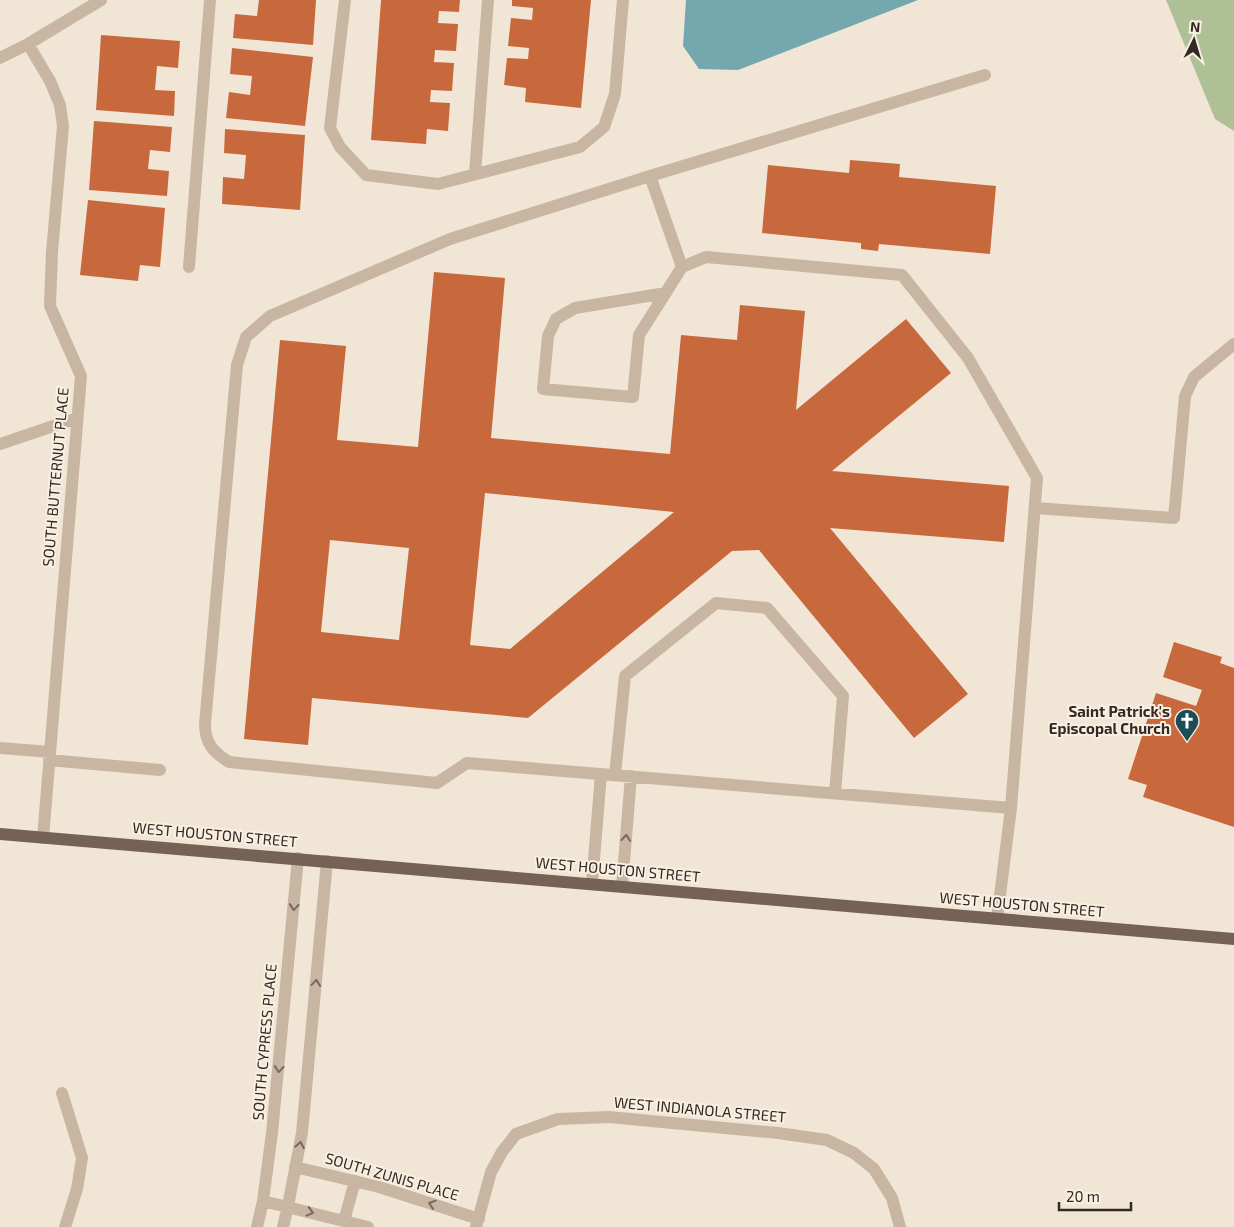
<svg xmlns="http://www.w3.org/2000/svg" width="1234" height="1227" viewBox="0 0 1234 1227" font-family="'Exo 2',sans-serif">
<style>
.green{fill:#afbf96}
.water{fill:#75a8ae}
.building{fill:#c8683d;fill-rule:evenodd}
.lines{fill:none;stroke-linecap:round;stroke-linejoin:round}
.minor{stroke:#c8b6a2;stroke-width:12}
.major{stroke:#766255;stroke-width:12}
.oneway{stroke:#76695d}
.labels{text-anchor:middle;stroke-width:4;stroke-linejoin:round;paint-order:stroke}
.street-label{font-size:15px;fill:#332a25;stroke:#f9f0e2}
.poi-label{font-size:15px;font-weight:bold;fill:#332a25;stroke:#f9f0e2;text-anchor:end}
</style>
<rect width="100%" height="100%" fill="#f1e6d6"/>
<!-- green -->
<path class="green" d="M1166,0H1234V131L1215,119Z"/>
<!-- water -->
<path class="water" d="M686,0H918L738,70L699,69L683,46Z"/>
<!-- building -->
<path class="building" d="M259,0H316L313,45L233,38L235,14L257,16Z
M381,0H460L459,12L439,11L438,23L458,24L456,51L435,50L434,62L454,63L452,91L431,90L430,102L450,103L448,131L427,129L426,144L371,140Z
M512,0H591L581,108L525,102L526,88L504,85L507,58L528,59L529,48L508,46L511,18L532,20L533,8L512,6Z
M101,35L180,41L178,68L157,66L155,90L175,91L174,116L96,110Z
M232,48L313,57L305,126L226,118L229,92L250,95L252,76L230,74Z
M94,121L172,127L170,152L150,150L148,169L169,171L167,196L89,190Z
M225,129L305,135L300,210L222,204L223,177L244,179L246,155L224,153Z
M850,160L900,164L899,177L996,186L990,254L879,244L878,251L861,249V243L762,233L768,165L849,173Z
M88,200L165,208L160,267L140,265L138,281L80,275Z
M434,272L505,278L491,438L670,454L681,335L737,340L740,305L805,311L796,410L906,319L951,373L832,471L1009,486L1004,542L830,528L968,694L914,738L759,550L732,551L528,718L312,698L308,745L244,739L280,340L346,346L337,440L418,447ZM485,493L674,512L510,649L470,645ZM330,540L409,548L399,640L321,632Z
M1174,642L1222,657L1220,663L1234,668V827L1143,797L1147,785L1128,779L1156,693L1196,706L1202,690L1163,677Z"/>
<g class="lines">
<!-- minor -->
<path class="minor" d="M345,0L330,128L340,147L366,175L438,184L580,147L604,127L615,94L623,0
M28,44L50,81L60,105L63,126L52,252L50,306L81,376L43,838
M0,58L28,44L101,0
M985,75L650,176L450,239L270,316L246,337L237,365L205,724C205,743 213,752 229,762L437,783L467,763L1011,808
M475,174L488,0
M650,176L682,267
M189,267L210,0
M666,293L575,308L556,319L548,336L543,389L633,397L639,335L682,267L706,257L902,275L968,358L1037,478L1011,808L997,919
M0,444L77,418
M1035,508L1174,518L1185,396L1194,377L1234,344
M0,748L50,752
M49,760L160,770
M615,775L625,676L716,603L767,608L843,696L835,793
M592,884L601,774
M622,886L631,776
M62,1093L82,1158L77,1189L65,1227
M295,1167L379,1187L479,1219
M263,1201L368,1227
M344,1221L355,1181
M257,1227L263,1201L272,1133L298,858
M283,1227L288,1206L302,1133L327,861
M476,1227L491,1172L502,1152L516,1134L558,1119L609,1117L778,1133L827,1140L854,1153L874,1169L892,1198L900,1227"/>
<!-- major -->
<path class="major" d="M0,834L1234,939"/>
</g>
<!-- one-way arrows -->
<defs><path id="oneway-chevron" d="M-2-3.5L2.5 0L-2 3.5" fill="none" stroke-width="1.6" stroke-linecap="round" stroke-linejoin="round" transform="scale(1.25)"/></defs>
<g class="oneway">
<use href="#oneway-chevron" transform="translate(626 838) rotate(-85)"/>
<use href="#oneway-chevron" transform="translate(294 907) rotate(95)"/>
<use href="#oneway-chevron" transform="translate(316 983) rotate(-85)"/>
<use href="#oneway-chevron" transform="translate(279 1069) rotate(95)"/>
<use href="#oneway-chevron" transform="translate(300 1145) rotate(-80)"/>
<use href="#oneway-chevron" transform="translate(432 1204) rotate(-162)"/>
<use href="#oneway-chevron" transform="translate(310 1212) rotate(15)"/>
</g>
<!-- icons -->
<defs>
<symbol id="church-pin" viewBox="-11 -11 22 30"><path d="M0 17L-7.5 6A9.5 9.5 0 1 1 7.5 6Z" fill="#1a4d55" stroke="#f9f0e2"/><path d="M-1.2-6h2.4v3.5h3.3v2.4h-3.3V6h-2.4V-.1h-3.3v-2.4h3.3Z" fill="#fff"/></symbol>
</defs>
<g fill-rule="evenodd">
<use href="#church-pin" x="1173" y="707" width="28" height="38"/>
</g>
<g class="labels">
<!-- street labels -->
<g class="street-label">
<text transform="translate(56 477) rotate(-85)" y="5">SOUTH BUTTERNUT PLACE</text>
<text transform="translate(215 835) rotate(5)" y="5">WEST HOUSTON STREET</text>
<text transform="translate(618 870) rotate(5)" y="5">WEST HOUSTON STREET</text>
<text transform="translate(1022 905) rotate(5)" y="5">WEST HOUSTON STREET</text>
<text transform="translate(265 1042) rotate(-85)" y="5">SOUTH CYPRESS PLACE</text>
<text transform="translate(700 1110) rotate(5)" y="5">WEST INDIANOLA STREET</text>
<text transform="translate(392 1177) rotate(16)" y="5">SOUTH ZUNIS PLACE</text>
</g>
<!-- poi labels -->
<g class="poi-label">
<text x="1170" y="717">Saint Patrick's<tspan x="1170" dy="17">Episcopal Church</tspan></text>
</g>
</g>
<!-- north arrow -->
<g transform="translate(1194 40) rotate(5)" stroke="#f9f0e2" stroke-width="4" paint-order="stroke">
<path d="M0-4L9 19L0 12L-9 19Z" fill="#332a25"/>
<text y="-8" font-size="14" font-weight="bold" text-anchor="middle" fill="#332a25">N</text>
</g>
<!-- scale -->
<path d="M1059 1202v8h72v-8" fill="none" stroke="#332a25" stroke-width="2.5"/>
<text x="1066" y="1202" font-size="15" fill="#332a25" stroke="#f9f0e2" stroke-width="4" paint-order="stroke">20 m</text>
</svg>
